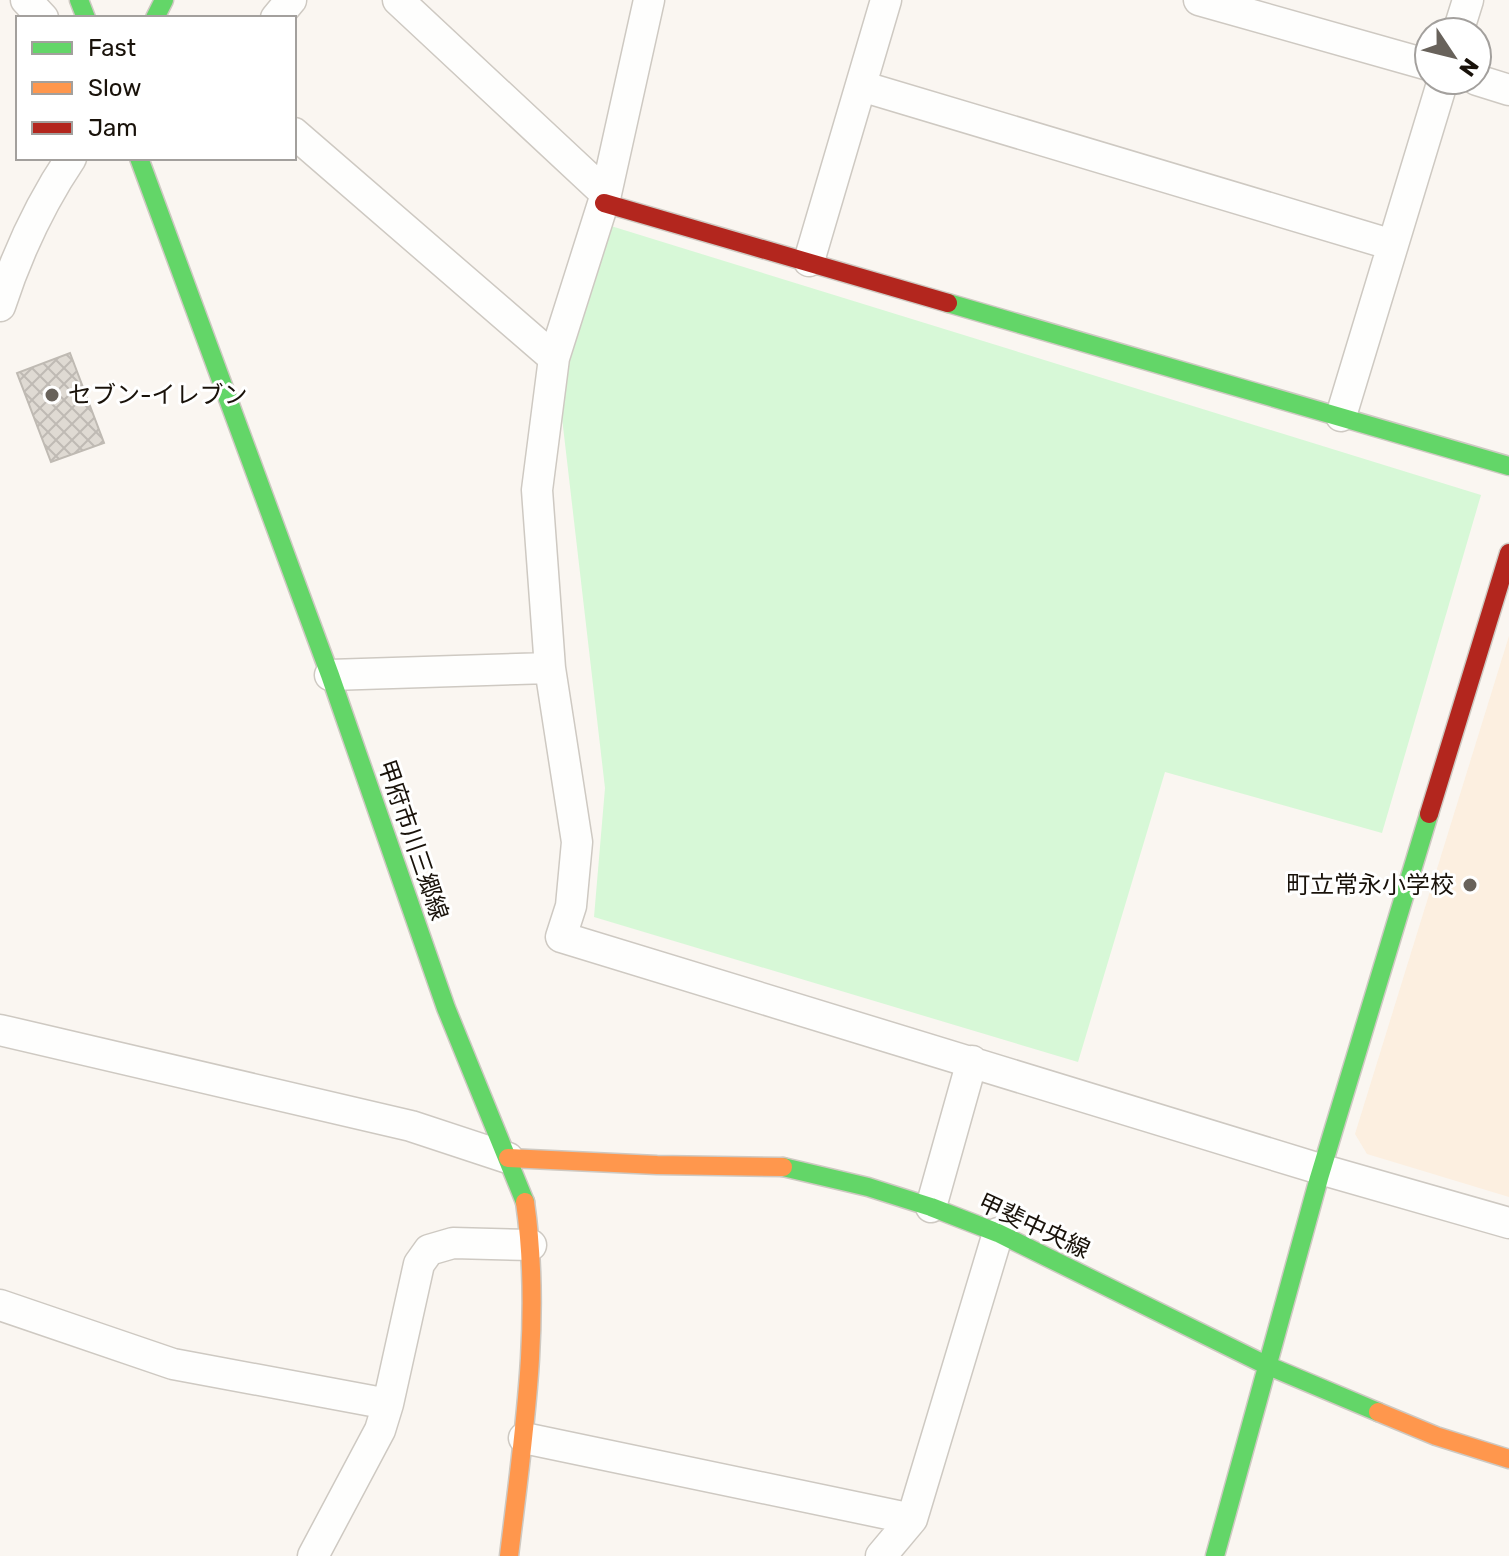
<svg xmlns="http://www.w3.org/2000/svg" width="1509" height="1556" viewBox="0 0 1509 1556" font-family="Rubik,'Noto Sans JP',sans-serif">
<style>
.built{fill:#fcefe0}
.green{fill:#d7f8d7}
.building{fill:url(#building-cross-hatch);stroke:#bfbab3;stroke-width:2}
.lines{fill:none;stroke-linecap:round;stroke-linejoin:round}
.street-casing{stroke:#cec9c2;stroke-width:33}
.fast-casing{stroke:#cec9c2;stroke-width:21}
.slow-casing{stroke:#cec9c2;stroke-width:21}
.jam-casing{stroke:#cec9c2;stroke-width:21}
.street{stroke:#fefefd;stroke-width:30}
.fast{stroke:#63d668;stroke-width:18}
.slow{stroke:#ff974d;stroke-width:18}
.jam{stroke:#b3261e;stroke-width:18}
.poi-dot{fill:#68625b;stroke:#fff;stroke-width:3}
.labels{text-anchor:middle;stroke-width:6;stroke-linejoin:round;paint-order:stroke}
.poi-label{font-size:24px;fill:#19120a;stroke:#fff;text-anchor:start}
.street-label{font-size:24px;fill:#19120a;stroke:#fff}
</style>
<defs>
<pattern id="building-cross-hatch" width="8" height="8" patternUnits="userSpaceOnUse" patternTransform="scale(2)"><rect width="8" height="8" fill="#dfdad3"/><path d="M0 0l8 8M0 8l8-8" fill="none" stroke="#bfbab4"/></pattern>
</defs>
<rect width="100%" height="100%" fill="#faf6f1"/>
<!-- built -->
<path class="built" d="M1509,636V1197L1367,1154L1355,1134Z"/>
<!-- green -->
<path class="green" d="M611,226L1481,495L1382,833L1165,772L1078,1062L594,917L605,788L559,392Z"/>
<!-- building -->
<path class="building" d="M70,353L104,443L51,462L17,373Z"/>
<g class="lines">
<defs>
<path id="street" d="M26,0L43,18
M398,0L606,194
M649,0L606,194L554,358L537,490L550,668L577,842L571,906L561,937L1320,1169L1509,1223
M1199,0L1429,65
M276,18L291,0
M1458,32L1468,0
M1477,80L1509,90
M861,86L1393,245
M294,133L554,358
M809,261L886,0
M0,306C17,254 40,204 71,158
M1341,416L1443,80
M330,675L550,668
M0,1030L411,1126L508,1158
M931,1207L972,1061
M0,1305L173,1364L388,1404
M524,1438L912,1519
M313,1556L380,1430L388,1404L419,1264L429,1250L453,1243L531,1245
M881,1556L912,1519L998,1233"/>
<path id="fast" d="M79,0L86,18
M155,18L164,0
M139,158L330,675L446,1008L525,1202
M948,303L1509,466
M783,1167L868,1187L931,1207L998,1233L1264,1364L1378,1412
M1215,1556L1319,1178L1429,814"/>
<path id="slow" d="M508,1158L657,1165L783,1167
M1378,1412L1436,1436L1509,1459
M509,1556C523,1439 542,1320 525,1202"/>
<path id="jam" d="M604,203L948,303
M1429,814L1509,553"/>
</defs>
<!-- street casing -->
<use href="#street" class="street-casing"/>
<!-- fast casing -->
<use href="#fast" class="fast-casing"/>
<!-- slow casing -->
<use href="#slow" class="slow-casing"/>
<!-- jam casing -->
<use href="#jam" class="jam-casing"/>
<!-- street -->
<use href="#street" class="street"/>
<!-- fast -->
<use href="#fast" class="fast"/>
<!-- slow -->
<use href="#slow" class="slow"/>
<!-- jam -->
<use href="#jam" class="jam"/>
</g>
<!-- markers -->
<g class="poi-dot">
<circle cx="52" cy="395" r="8"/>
<circle cx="1470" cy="885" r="8"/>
</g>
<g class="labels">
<!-- poi labels -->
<g class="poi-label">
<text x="68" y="403">セブン-イレブン</text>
<text x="1454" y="893" text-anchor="end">町立常永小学校</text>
</g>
<!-- street labels -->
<g class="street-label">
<text transform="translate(413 840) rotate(71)" y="8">甲府市川三郷線</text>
<text transform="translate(1034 1226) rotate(25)" y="8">甲斐中央線</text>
</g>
</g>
<!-- legend -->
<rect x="16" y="16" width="280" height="144" fill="#ffffff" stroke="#a3a09d" stroke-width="2"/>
<rect x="32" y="42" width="40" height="12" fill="#63d668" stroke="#a3a09d" stroke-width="2"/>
<text x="88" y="56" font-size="24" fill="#19120a">Fast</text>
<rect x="32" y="82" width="40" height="12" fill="#ff974d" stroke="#a3a09d" stroke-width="2"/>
<text x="88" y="96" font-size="24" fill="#19120a">Slow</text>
<rect x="32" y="122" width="40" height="12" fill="#b3261e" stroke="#a3a09d" stroke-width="2"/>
<text x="88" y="136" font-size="24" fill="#19120a">Jam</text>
<!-- north arrow -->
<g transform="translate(1453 56) rotate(125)"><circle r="38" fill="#ffffff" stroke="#a3a09d" stroke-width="2"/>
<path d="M0-6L14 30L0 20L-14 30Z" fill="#68625b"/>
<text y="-12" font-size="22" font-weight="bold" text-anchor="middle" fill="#19120a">N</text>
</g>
</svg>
